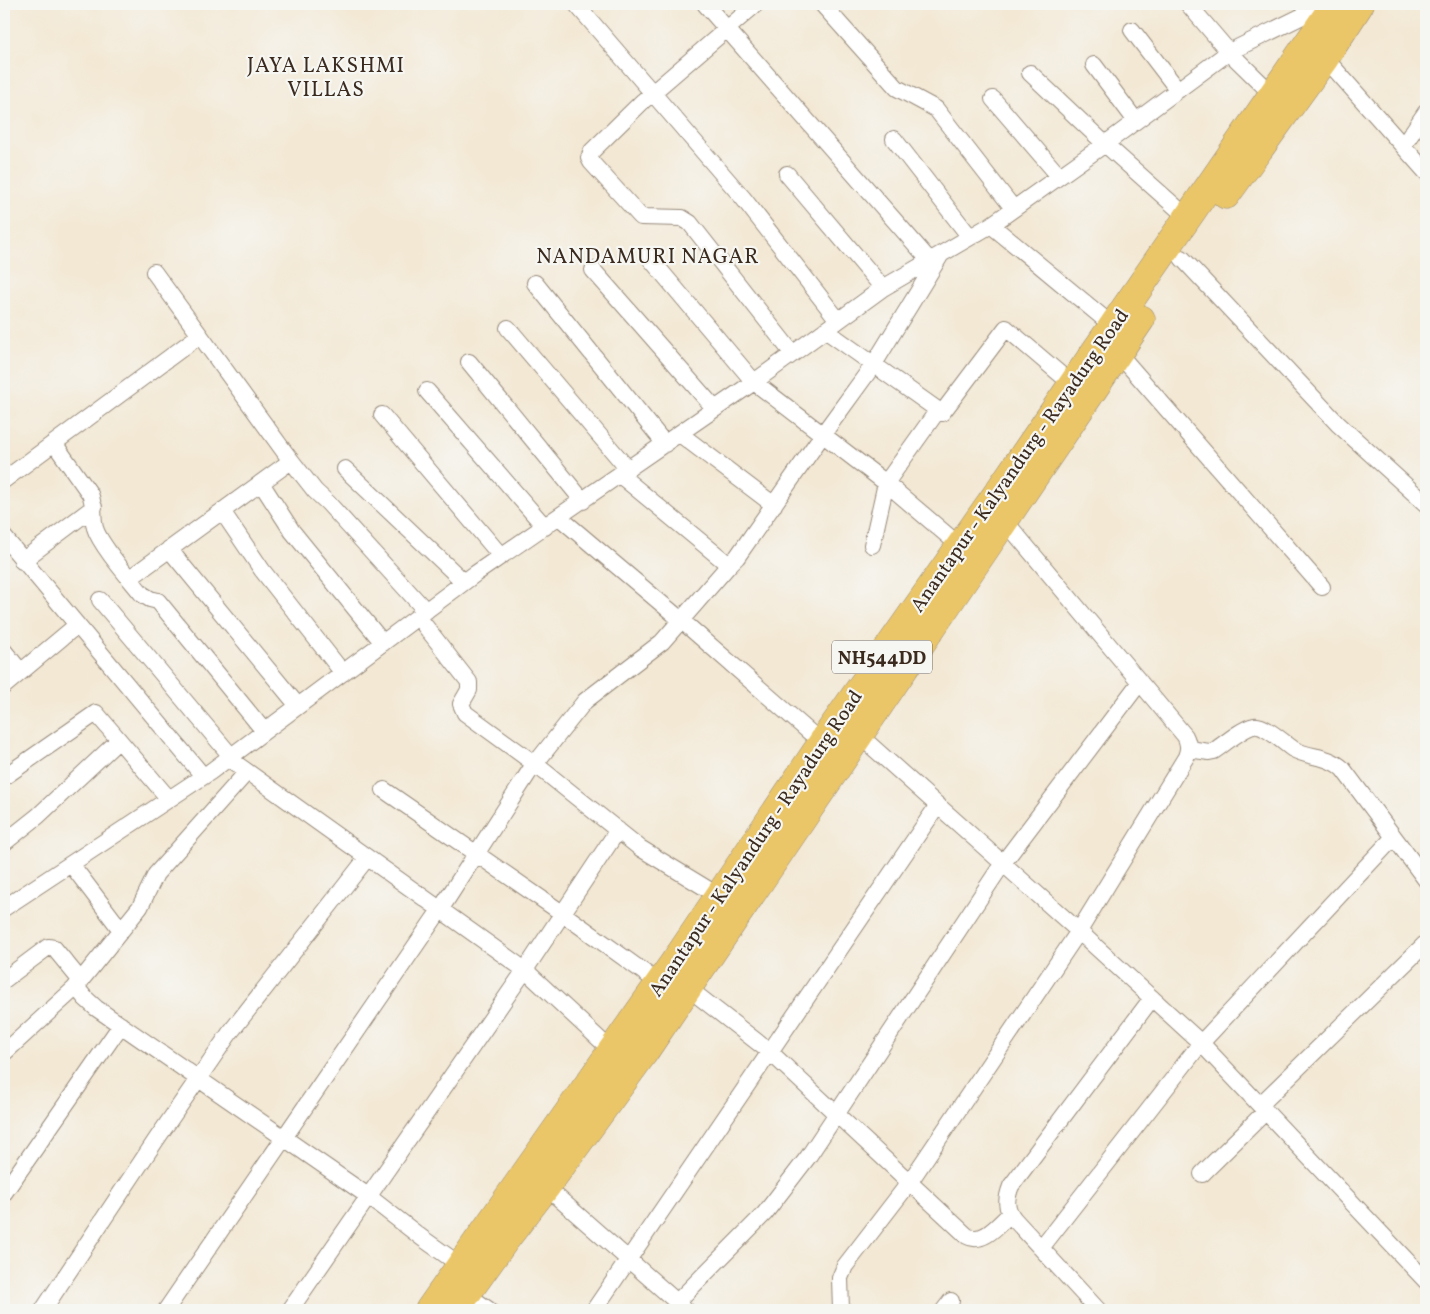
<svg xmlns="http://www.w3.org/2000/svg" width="1430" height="1314" viewBox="0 0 1430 1314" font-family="Vollkorn,serif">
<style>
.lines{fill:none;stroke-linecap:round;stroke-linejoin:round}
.minor-casing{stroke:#978979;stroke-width:18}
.trunk-casing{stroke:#978979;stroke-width:29}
.minor{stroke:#fff;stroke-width:16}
.trunk{stroke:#eac669;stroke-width:28}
.labels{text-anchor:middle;stroke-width:4.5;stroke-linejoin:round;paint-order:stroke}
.shield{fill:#f6f6f2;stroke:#73675e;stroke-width:1}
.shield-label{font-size:19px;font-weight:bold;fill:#3b2a1e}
.street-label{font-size:20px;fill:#3b2a1e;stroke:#f6f6f2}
.neighbourhood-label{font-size:21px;letter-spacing:1px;fill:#3b2a1e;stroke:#f6f6f2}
</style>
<rect width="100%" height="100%" fill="#f6f6f2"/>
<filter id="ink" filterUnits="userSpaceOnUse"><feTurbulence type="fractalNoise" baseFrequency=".02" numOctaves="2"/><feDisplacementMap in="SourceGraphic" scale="10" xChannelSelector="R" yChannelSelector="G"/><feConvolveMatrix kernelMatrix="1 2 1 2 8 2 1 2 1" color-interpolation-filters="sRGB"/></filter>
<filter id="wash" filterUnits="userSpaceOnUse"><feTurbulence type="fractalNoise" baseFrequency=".0096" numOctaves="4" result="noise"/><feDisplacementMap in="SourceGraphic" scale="20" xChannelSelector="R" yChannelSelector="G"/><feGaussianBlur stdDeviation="1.12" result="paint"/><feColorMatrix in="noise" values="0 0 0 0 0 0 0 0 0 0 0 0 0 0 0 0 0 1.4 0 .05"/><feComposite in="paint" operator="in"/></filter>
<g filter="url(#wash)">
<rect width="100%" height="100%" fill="#f3e8d4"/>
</g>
<g filter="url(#ink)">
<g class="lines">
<defs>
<path id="minor" d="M576,4L743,198L838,320
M705,4L930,261
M756,4L643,101L592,151L589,158L591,162L641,217L682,218L690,223L793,354
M822,4L897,88L936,109L1013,208
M1188,4L1229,52L1273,95
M1132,30L1178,90
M1325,58L1426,172
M1094,65L1136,121
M1030,73L1105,144L1188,218
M993,99L1059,176
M894,139L970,237
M1403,146L1426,112
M787,174L883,288
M991,225L1113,326
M648,256L754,382L886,483L960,546
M1182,258L1338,424L1426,504
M593,270L715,409
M154,272L286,454L315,491L328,503L426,611
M535,283L665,444
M508,328L628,469
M825,330L942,413L1006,328L1073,385
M1118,353L1322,587
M469,362L583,501
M427,391L545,527
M382,415L501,556
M680,434L774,505
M54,443L90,494C95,505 92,517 95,528C100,545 130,579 142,594L150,599L158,601L264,731
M345,469L464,582
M620,475L729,565L737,557L823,434L874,364L940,256
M4,480L200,335
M261,483L292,531L383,643
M222,511L262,570L343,673
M559,517L681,620L822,743
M4,537L203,776
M872,545L886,483L938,410
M169,549L298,706
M22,561L94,507
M130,578L291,461
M100,600L231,756
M418,617L469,682V690L461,704L465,713L535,764L640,848L719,896
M4,651L21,672
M4,686L77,625
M859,735L1073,926L1201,1043L1426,1281
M1189,749L1209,752L1214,751C1224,744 1243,728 1254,726C1264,724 1284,743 1293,749C1311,759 1326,754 1343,769L1426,880
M228,758L525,970L611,1050
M4,777L96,713L169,799
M384,790L562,913L659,983
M4,843L38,816L119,740
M71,864L121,930
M4,908L210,772L475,574L754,382L883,288L991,225L1105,144L1229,52L1327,4
M4,980L48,947L54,948L81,981
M76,987L85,998L96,1008L368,1196L422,1238L460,1265
M688,988L770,1052L967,1236C983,1245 999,1224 1010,1214
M4,1053L74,989L140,907L156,874L247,772
M1260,1105L1426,943
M1202,1174L1266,1111
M546,1187L686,1310
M4,1193L121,1025
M1041,1248L1201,1043L1394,837
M466,1294L489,1310
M677,1302L765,1213L808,1157L1003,863L1140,682
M43,1310L156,1140L229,1034L367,858
M166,1310L440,910L531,769L585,701L662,642L729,565
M290,1310L525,970L618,830
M594,1310L938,805
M841,1310L840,1278L845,1266L909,1183L1079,931L1186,757C1189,749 1189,744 1185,736L1000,515
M944,1310L951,1301
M1098,1310L1014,1219C1005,1208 1006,1199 1011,1186L1152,998"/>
<path id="trunk" d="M1226,195L1325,58L1360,4
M429,1310L682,951L830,731L998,492L1335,4
M455,1310L503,1243L546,1187L643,1054L1141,319"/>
</defs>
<!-- minor casing -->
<use href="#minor" class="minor-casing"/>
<!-- trunk casing -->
<use href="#trunk" class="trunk-casing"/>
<!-- minor -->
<use href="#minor" class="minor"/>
<!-- trunk -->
<use href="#trunk" class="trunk"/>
</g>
</g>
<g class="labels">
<!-- shield labels -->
<rect class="shield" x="832" y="640.5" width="100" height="33" rx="4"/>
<g class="shield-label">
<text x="882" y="664">NH544DD</text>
</g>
<!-- street labels -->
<g class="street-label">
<text transform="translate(1019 460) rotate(-55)" y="7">Anantapur - Kalyandurg - Rayadurg Road</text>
<text transform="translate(755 843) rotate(-56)" y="7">Anantapur - Kalyandurg - Rayadurg Road</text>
</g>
<!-- neighbourhood labels -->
<g class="neighbourhood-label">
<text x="326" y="72">JAYA LAKSHMI<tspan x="326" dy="24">VILLAS</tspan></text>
<text x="648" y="263">NANDAMURI NAGAR</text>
</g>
</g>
<!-- margin -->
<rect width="1430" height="1314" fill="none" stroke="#f6f6f2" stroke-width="20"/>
</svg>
